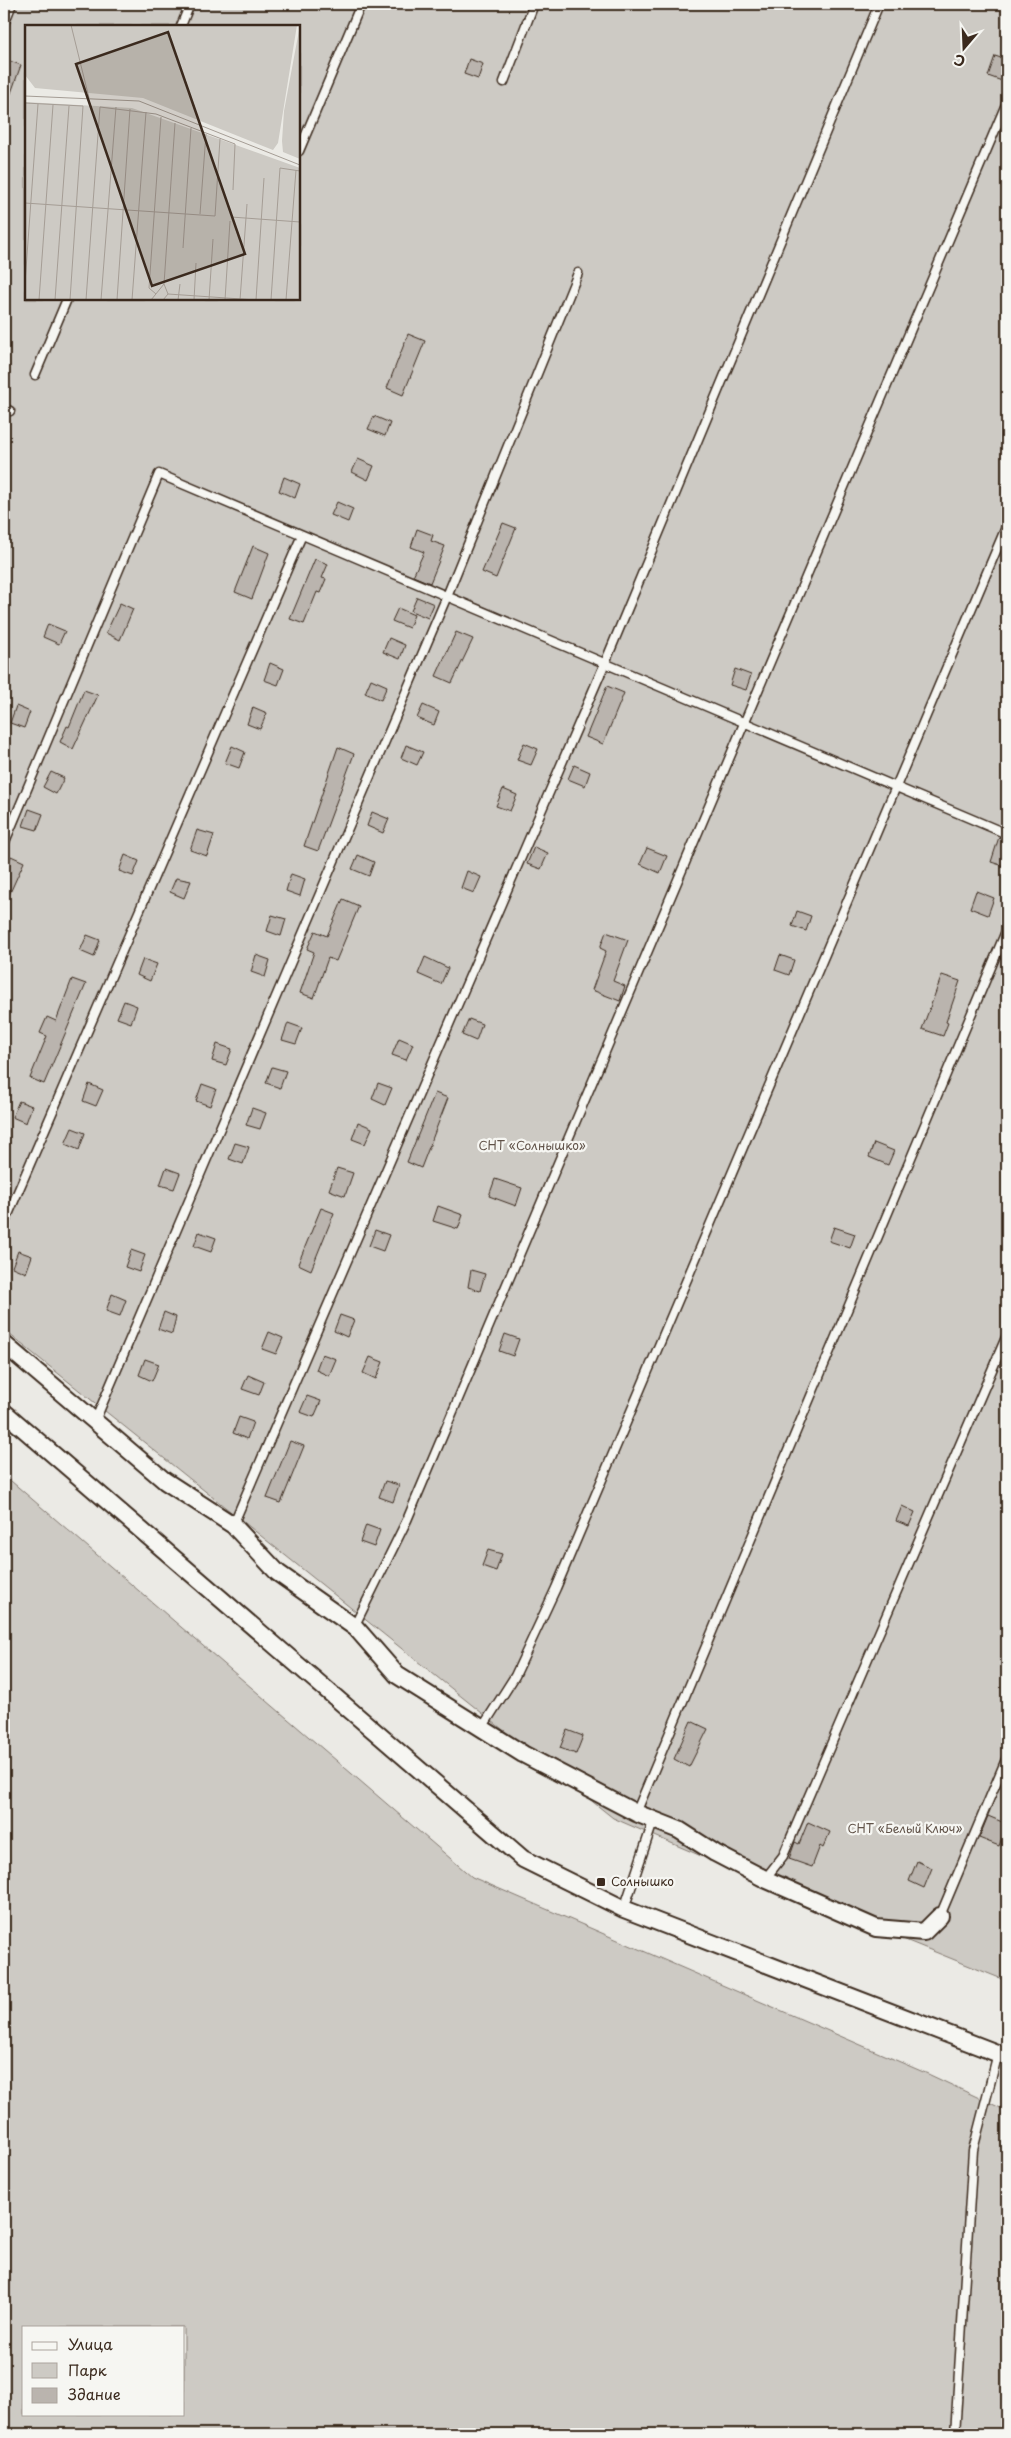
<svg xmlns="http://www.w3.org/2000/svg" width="1011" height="2438" viewBox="0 0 1011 2438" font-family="'Playpen Sans',sans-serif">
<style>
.green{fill:#cdcac4;stroke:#847a71;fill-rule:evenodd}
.building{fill:#bab4ae;stroke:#3b2a1e}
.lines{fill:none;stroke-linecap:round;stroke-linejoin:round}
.service-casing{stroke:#3b2a1e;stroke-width:11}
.minor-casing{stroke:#3b2a1e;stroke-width:20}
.service{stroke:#f6f6f2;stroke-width:8}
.minor{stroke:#f6f6f2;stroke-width:16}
.poi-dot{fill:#3b2a1e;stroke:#f6f6f2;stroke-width:2}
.labels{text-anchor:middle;stroke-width:4.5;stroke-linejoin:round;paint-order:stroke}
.park-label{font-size:12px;fill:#605248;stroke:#f6f6f2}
.poi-label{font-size:12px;fill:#3b2a1e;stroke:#f6f6f2;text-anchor:start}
.inset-road{fill:none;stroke:#a59d95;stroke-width:1}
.view{fill:#3b2a1e;fill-opacity:0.15;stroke:#3b2a1e;stroke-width:2.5}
.inset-edge{fill:none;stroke:#3b2a1e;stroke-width:2.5}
</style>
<rect width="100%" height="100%" fill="#ebeae5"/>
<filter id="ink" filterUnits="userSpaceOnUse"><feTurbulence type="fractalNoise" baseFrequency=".02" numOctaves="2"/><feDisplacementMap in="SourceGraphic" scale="10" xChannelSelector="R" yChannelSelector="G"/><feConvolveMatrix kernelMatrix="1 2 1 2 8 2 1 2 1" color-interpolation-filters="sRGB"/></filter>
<g filter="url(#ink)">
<!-- green -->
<path class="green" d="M4,4H1007V1981L764,1883L613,1818L4,1330ZM26,26H299V299H26Z
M4,1475L472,1877L928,2074L1007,2111V2434H4ZM24,2327H184V2414H24Z"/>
<!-- building -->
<path class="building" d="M995,56L1007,60L1002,81L988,76Z
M4,59L21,65L6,107L4,106Z
M469,59L483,64L478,79L464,74Z
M408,334L425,341L403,395L387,388Z
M374,416L390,423L385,436L368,429Z
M358,459L374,466L368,480L352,472Z
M284,477L300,484L295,498L279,491Z
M337,502L353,509L348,522L331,515Z
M503,523L516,528L496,578L482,572Z
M417,529L433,535L431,541L445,546L430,583L413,576L424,552L411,547Z
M253,546L269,553L252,599L235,592Z
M315,559L328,564L322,578L326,579L320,593L317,592L304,624L290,619Z
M417,597L434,604L428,618L411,611Z
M120,603L133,609L120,640L106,633Z
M398,608L414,615L409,628L392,621Z
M48,624L65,631L59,644L43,637Z
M456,632L473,639L452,683L436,676Z
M389,638L405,645L400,659L383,652Z
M270,663L284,669L278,685L264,680Z
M735,669L751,675L746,690L730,685Z
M371,679L387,686L381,700L365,693Z
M607,686L624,693L603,744L586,737Z
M84,690L98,695L73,749L60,742L67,726L69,727Z
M423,705L439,712L434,725L417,718Z
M16,706L30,712L24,728L10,723Z
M253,707L267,713L260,729L247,724Z
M524,743L538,749L531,765L517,760Z
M406,745L423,752L417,765L401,758Z
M232,746L245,752L239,768L225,763Z
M338,747L354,754L318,851L304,846Z
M574,765L590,772L585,786L568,779Z
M51,772L64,778L56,794L43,787Z
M503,789L517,795L510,811L496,806Z
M29,809L43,814L37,830L23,826Z
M372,812L389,819L383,833L367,826Z
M197,830L214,835L207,856L190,850Z
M999,837L1007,840V867L991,862Z
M534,847L548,853L541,869L527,864Z
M647,848L667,856L660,873L640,864Z
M125,855L139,861L133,876L119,871Z
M358,855L374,862L369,876L352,869Z
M11,856L24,862L4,906V872Z
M467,871L481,877L474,893L461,888Z
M291,874L305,879L300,896L286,891Z
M176,878L191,881L184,898L170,892Z
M976,891L994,898L988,915L970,908Z
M343,899L359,906L336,961L328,958L314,998L300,993L314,952L307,949L315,931L327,936Z
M797,911L811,916L806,931L792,926Z
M272,915L286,919L281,936L267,931Z
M606,932L628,940L613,981L625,986L620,1001L592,990L606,951L600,948Z
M87,935L100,940L94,957L80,951Z
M256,955L270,960L265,977L251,972Z
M780,955L794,960L789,975L775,970Z
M425,957L448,968L441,984L418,974Z
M143,959L157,964L150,981L137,975Z
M942,975L960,981L946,1022L948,1023L943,1036L922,1029Z
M72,979L86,984L44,1084L30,1078L47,1036L40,1033L47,1017L56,1021Z
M124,1001L137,1006L131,1023L117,1018Z
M469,1019L482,1024L476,1041L462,1035Z
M288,1023L302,1028L296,1044L282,1040Z
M399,1038L413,1044L406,1060L392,1055Z
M217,1044L232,1049L226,1065L212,1061Z
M272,1067L286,1071L280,1088L266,1083Z
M378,1083L392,1088L385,1105L372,1099Z
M89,1084L103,1090L96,1106L83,1101Z
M202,1084L216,1089L210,1106L196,1101Z
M435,1093L448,1098L421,1168L407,1162Z
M19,1101L32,1106L26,1123L12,1117Z
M252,1108L266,1113L260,1129L246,1125Z
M358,1122L372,1128L365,1144L352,1139Z
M72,1128L85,1133L79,1150L65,1144Z
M235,1143L249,1147L243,1164L229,1159Z
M874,1143L894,1151L888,1165L869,1157Z
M166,1168L180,1173L174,1189L160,1185Z
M337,1168L353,1173L345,1196L329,1190Z
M495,1179L522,1188L516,1206L489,1196Z
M438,1206L463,1215L458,1229L433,1221Z
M321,1208L334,1213L311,1270L298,1264Z
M834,1227L855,1234L850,1248L829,1241Z
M375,1230L389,1235L383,1251L369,1246Z
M199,1232L216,1238L211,1252L194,1246Z
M131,1250L145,1255L139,1272L125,1267Z
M18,1251L32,1256L26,1273L12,1267Z
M471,1270L485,1274L480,1291L468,1287Z
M112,1294L126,1300L120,1316L106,1311Z
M164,1312L176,1317L172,1334L158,1329Z
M340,1315L354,1320L347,1337L334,1331Z
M269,1332L283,1338L276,1354L262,1349Z
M505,1334L519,1339L513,1356L499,1351Z
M322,1354L336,1359L329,1376L316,1370Z
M370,1357L383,1362L376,1379L363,1373Z
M145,1359L159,1364L152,1381L139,1375Z
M248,1375L264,1382L259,1395L242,1389Z
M307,1396L321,1401L314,1417L300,1412Z
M239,1417L253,1422L247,1439L233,1433Z
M290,1441L304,1446L281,1503L267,1498Z
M385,1481L399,1485L393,1502L379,1497Z
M902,1506L915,1512L909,1526L896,1521Z
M366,1525L380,1530L374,1547L360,1542Z
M488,1550L502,1554L496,1571L482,1566Z
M691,1721L708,1729L689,1767L674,1759Z
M567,1730L583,1736L576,1754L560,1748Z
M988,1816L1007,1824L999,1846L979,1838Z
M808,1822L830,1832L823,1848L820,1846L812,1867L789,1859L795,1842L799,1844Z
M917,1861L932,1868L924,1888L909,1881Z"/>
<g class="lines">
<defs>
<path id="service" d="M4,24L12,4
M181,26L190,4
M504,82L534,4
M299,151L361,4
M35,375L67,299
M4,408L10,411
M4,844L159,474L1007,834
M4,1224L302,535
M95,1421L447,596L578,273
M233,1525L605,663L879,4
M354,1627L407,1520L1007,102
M482,1728L515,1676L556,1588L1007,525
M636,1813L1007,929
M765,1879L783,1856L1007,1335
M624,1909L654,1819
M940,1916L1007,1757
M955,2434L973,2150L998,2053"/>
<path id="minor" d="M4,1344L165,1481L233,1525L278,1573L356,1628L397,1675L523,1754L636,1813L679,1830L715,1853L765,1879L876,1928L924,1932L940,1916
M4,1412L523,1859L624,1909L1007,2057"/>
</defs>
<!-- service casing -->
<use href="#service" class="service-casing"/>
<!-- minor casing -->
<use href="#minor" class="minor-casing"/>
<!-- service -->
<use href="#service" class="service"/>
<!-- minor -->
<use href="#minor" class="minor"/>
</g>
</g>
<!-- markers -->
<rect class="poi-dot" x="596" y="1877" width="10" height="10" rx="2.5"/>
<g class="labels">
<!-- park labels -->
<g class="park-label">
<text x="532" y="1150">СНТ «Солнышко»</text>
<text x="905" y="1833">СНТ «Белый Ключ»</text>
</g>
<!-- poi labels -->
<g class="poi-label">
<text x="611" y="1886">Солнышко</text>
</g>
</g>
<!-- overview -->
<g transform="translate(25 25)">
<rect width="275" height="275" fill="#ebeae5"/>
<path d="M0,0H272L253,118L248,125L118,73L10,63L0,50ZM275,0V134L258,127L257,116L259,86ZM0,77L107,83L275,143V275H0Z" fill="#cdcac4"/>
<path class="inset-road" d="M46,0L64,73M0,71L114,76L275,140M0,78L58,81L45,275M0,178L190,191L195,114M175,189L181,109M206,192L275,197M158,223L166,103M0,258L13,79M131,269L124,263L136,92M143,269L231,275M14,275L28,80M30,275L44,81M61,275L75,82L131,89L210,119L208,165M76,275L91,82M92,275L105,84M107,275L121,87M126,275L139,259M138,275L143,269L139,259L150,98M153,275L155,259M169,275L171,238M184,275L188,214M200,275L205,196M215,275L222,179M231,275L239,153M246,275L255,143L275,146M261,275L271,145"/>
<path class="view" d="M143,7L220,229L127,261L51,39Z"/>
<rect width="275" height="275" class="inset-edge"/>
</g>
<!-- margin -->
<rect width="1011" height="2438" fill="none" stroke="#f6f6f2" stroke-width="20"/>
<rect x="10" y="10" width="991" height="2418" fill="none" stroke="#3b2a1e" stroke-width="2" filter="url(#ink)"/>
<!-- legend -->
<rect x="22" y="2326" width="162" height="90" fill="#f6f6f2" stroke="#aba49d"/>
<rect x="32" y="2342" width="25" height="8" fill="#f6f6f2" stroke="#aba49d"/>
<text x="68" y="2350" font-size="15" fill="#3b2a1e">Улица</text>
<rect x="32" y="2363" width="25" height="15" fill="#cdcac4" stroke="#aba49d"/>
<text x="68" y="2376" font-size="15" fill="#3b2a1e">Парк</text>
<rect x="32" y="2388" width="25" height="15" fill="#bab4ae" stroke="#aba49d"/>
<text x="68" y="2400" font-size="15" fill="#3b2a1e">Здание</text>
<!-- north arrow -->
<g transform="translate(964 48) rotate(199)" stroke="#f6f6f2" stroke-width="4" paint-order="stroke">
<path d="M0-4L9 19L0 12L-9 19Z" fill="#3b2a1e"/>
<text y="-8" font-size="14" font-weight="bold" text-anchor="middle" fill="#3b2a1e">С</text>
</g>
</svg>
